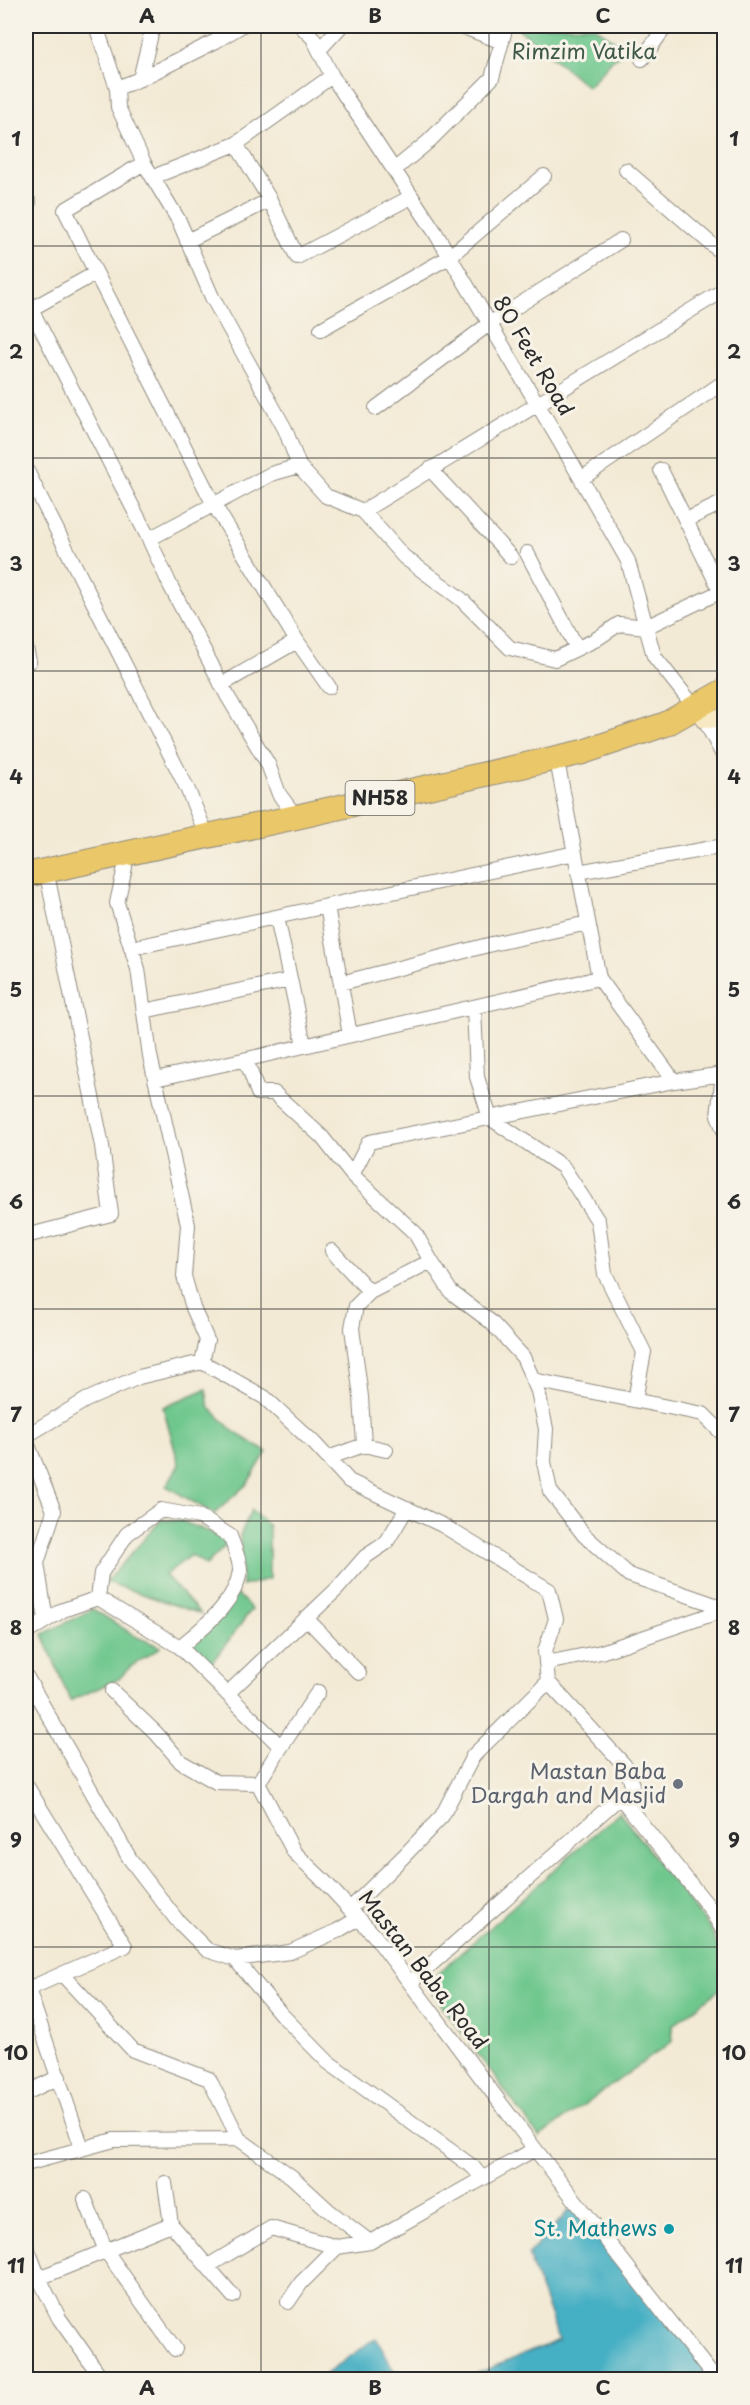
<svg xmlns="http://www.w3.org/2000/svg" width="750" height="2405" viewBox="0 0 750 2405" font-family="'Playpen Sans',sans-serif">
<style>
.green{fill:#6fc78e;stroke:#4d795c;stroke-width:1.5}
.water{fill:#45afc3;stroke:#386d77;stroke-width:1.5}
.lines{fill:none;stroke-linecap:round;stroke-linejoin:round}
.street-casing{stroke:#8f8a80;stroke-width:16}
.secondary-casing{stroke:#8f8a80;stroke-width:20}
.highway-casing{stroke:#8f8a80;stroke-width:26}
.street{stroke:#fff;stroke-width:14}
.secondary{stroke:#f7e9c3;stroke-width:18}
.highway{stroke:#eac769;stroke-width:24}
.grid{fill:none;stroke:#2b2b2b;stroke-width:1.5;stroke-opacity:0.55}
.worship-dot{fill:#6b7280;stroke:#f7f3e8;stroke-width:2}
.culture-dot{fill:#0f9aa8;stroke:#f7f3e8;stroke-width:2}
.labels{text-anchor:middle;stroke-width:6;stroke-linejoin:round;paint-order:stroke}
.shield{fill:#f7f3e8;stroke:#686764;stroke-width:1.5}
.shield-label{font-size:20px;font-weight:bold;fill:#2b2b2b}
.park-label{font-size:21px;fill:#3f5a49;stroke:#f7f3e8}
.street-label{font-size:21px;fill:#2b2b2b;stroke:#f7f3e8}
.worship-label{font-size:21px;fill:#5b616d;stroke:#f7f3e8;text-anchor:end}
.culture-label{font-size:21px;fill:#0d838f;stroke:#f7f3e8;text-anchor:end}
.neatline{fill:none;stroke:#2b2b2b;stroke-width:2}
.grid-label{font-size:20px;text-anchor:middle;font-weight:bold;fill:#2b2b2b}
</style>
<rect width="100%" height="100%" fill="#f7f3e8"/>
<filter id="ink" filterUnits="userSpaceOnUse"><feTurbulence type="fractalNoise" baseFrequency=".0167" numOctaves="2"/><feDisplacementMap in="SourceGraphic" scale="12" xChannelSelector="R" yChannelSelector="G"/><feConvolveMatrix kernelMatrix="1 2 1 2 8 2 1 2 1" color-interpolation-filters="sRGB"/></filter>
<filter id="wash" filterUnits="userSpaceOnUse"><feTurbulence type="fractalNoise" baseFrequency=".008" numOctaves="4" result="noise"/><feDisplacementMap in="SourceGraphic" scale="24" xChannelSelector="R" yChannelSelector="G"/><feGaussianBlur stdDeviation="1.35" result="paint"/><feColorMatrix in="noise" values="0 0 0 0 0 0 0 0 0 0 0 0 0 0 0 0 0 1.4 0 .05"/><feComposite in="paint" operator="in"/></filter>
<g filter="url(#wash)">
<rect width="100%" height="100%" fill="#f3ead5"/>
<!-- green -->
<path class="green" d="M515,26H593L616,42L625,52L613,59L588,87Z
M206,1389L209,1407L234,1432L267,1452L247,1484L214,1514L166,1486L179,1465L163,1407Z
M251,1510L269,1526V1579L242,1586L240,1536Z
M161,1520L181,1521L231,1540L206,1565L191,1555L165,1575L201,1614L106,1582Z
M237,1594L252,1609L211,1664L190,1647Z
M93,1609L137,1637L161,1647L130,1667L119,1679L70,1701L43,1634Z
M619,1812L712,1931L724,1968V1986L672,2026L673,2041L539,2137L426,1984Z"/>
<!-- water -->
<path class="water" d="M576,2203L717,2380H461L559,2340L528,2255Z
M376,2338L399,2379H319Z"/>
</g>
<g filter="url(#ink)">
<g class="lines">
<defs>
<path id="street" d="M96,26L117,88
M153,26L140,79L216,41L241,26
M301,26L313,38L332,76L435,232L560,442L628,561L654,656L704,719L724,757
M461,26L502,42
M319,50L341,26
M642,59L666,26
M140,79L117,88L118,107L144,163L179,221L212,297L285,429L299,466L271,474L149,539L170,585L228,697L268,764L279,794L296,817
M236,144L270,200
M144,163L65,210L96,273L31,309L149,539
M394,170L428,142L492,78L506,26
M626,170L724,255
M153,177L236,144L332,76
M26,207L29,202
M187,241L270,200L297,257L411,197
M96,273L213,503L297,641L221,685
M321,329L449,257L544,176
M376,408L489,324L621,240
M299,466L326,496L363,511L404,557L461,599L510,648L555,659L595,640L619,624L646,627L724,590
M26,469L187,788L207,836
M430,469L511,557
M661,470L721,592
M581,479L724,382
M363,511L724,290
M686,520L724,502
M527,553L577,648
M297,641L329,687
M26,648L29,661L26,663
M122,854L125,867L117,903L138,969L150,1056L188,1225L184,1276L193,1308L207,1340L202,1362
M578,872L724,846
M327,906L350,1035
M277,917L304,1045
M131,948L575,853
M341,983L492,944L588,923
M474,1007L477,1077L490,1118L563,1167L598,1221L605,1274L644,1352L635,1400
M144,1011L290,980
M243,1060L599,978
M723,1075L718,1115L724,1131
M155,1079L243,1060L249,1068L258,1093H274L322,1137L352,1175L415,1233L431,1261L370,1292L356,1306L352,1328L361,1397L364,1445
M674,1081L724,1074
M352,1175L369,1142L674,1081L599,978L559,771
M26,1236L111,1214L102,1146L49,884
M332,1251L370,1292
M431,1261L451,1292L491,1322L523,1357L538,1391L546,1429L544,1462L550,1491L584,1535L629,1575L724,1608
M533,1380L703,1414L724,1435
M26,1436L86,1400L139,1377L202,1362L264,1397L314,1443L349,1481L442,1525L549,1590L556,1619L545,1651L548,1682L473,1756L442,1816L403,1857L350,1909
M26,1440L54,1511L37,1563L46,1620
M328,1458L364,1445L386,1450
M98,1598L101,1573L127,1534L161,1510L200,1517L230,1536C233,1545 241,1562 240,1571C235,1604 203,1627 180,1647
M306,1618L359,1673
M26,1633L63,1610L98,1598L180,1647L281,1747L258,1783L294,1852L323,1880L374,1935L535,2149L716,2380
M546,1663L601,1652L724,1610
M26,1676L130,1859L176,1919L207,1950L235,1959L290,1952L337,1931L359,1918
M548,1682L627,1768L632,1785
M112,1691L156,1733L181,1762L216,1782L258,1783
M227,1694L337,1589L365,1557L386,1543L407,1508
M281,1747L318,1692
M26,1785L125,1946L26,1990
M235,1959L281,2014L328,2062L473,2167L482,2178
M62,1974L133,2050L209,2079L239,2139
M26,1983L82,2148
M410,1983L620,1797L709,1907L724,1932
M26,2093L59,2077
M26,2164L114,2140L239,2139L292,2177L328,2210L370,2242L535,2149
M165,2183L171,2224
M85,2199L106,2251L175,2349
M26,2245L39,2278L59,2318L103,2380
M208,2266L271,2228L337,2247L370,2242
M39,2278L171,2224L233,2296
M288,2302L301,2283L337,2247"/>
<path id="secondary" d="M704,719L724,718"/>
<path id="highway" d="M26,875L296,817L583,752L666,724L724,691"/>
</defs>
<!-- street casing -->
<use href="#street" class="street-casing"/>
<!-- secondary casing -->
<use href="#secondary" class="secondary-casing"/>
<!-- highway casing -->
<use href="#highway" class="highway-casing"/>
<!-- street -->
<use href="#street" class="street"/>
<!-- secondary -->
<use href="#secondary" class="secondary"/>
<!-- highway -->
<use href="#highway" class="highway"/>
</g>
</g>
<!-- grid -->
<path class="grid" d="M261,26V2380M489,26V2380M26,246H724M26,458H724M26,671H724M26,884H724M26,1096H724M26,1309H724M26,1521H724M26,1734H724M26,1947H724M26,2159H724"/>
<!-- markers -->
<circle class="worship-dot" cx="678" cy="1784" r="6"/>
<circle class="culture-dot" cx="669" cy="2229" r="6"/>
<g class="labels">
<!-- shield labels -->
<rect class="shield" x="345.5" y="781" width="69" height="34" rx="4.5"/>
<g class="shield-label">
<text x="380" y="805">NH58</text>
</g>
<!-- park labels -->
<g class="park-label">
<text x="584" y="59">Rimzim Vatika</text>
</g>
<!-- street labels -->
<g class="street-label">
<text transform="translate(533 356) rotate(59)" y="7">80 Feet Road</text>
<text transform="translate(423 1970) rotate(52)" y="7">Mastan Baba Road</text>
</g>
<!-- worship labels -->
<g class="worship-label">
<text x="666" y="1779">Mastan Baba<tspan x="666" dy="24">Dargah and Masjid</tspan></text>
</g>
<!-- culture labels -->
<g class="culture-label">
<text x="657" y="2236">St. Mathews</text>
</g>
</g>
<!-- margin -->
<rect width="750" height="2405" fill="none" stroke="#f7f3e8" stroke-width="66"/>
<rect x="33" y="33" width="684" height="2339" class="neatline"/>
<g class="grid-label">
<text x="147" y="23">A</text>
<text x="375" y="23">B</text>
<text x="603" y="23">C</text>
<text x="16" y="146">1</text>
<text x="734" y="146">1</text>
<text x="16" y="359">2</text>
<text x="734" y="359">2</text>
<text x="16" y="571">3</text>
<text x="734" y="571">3</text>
<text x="16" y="784">4</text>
<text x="734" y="784">4</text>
<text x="16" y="997">5</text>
<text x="734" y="997">5</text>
<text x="16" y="1209">6</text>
<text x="734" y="1209">6</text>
<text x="16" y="1422">7</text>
<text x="734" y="1422">7</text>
<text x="16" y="1635">8</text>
<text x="734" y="1635">8</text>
<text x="16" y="1847">9</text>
<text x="734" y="1847">9</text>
<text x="16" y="2060">10</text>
<text x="734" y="2060">10</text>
<text x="16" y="2273">11</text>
<text x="734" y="2273">11</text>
<text x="147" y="2395">A</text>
<text x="375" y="2395">B</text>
<text x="603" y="2395">C</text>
</g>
</svg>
